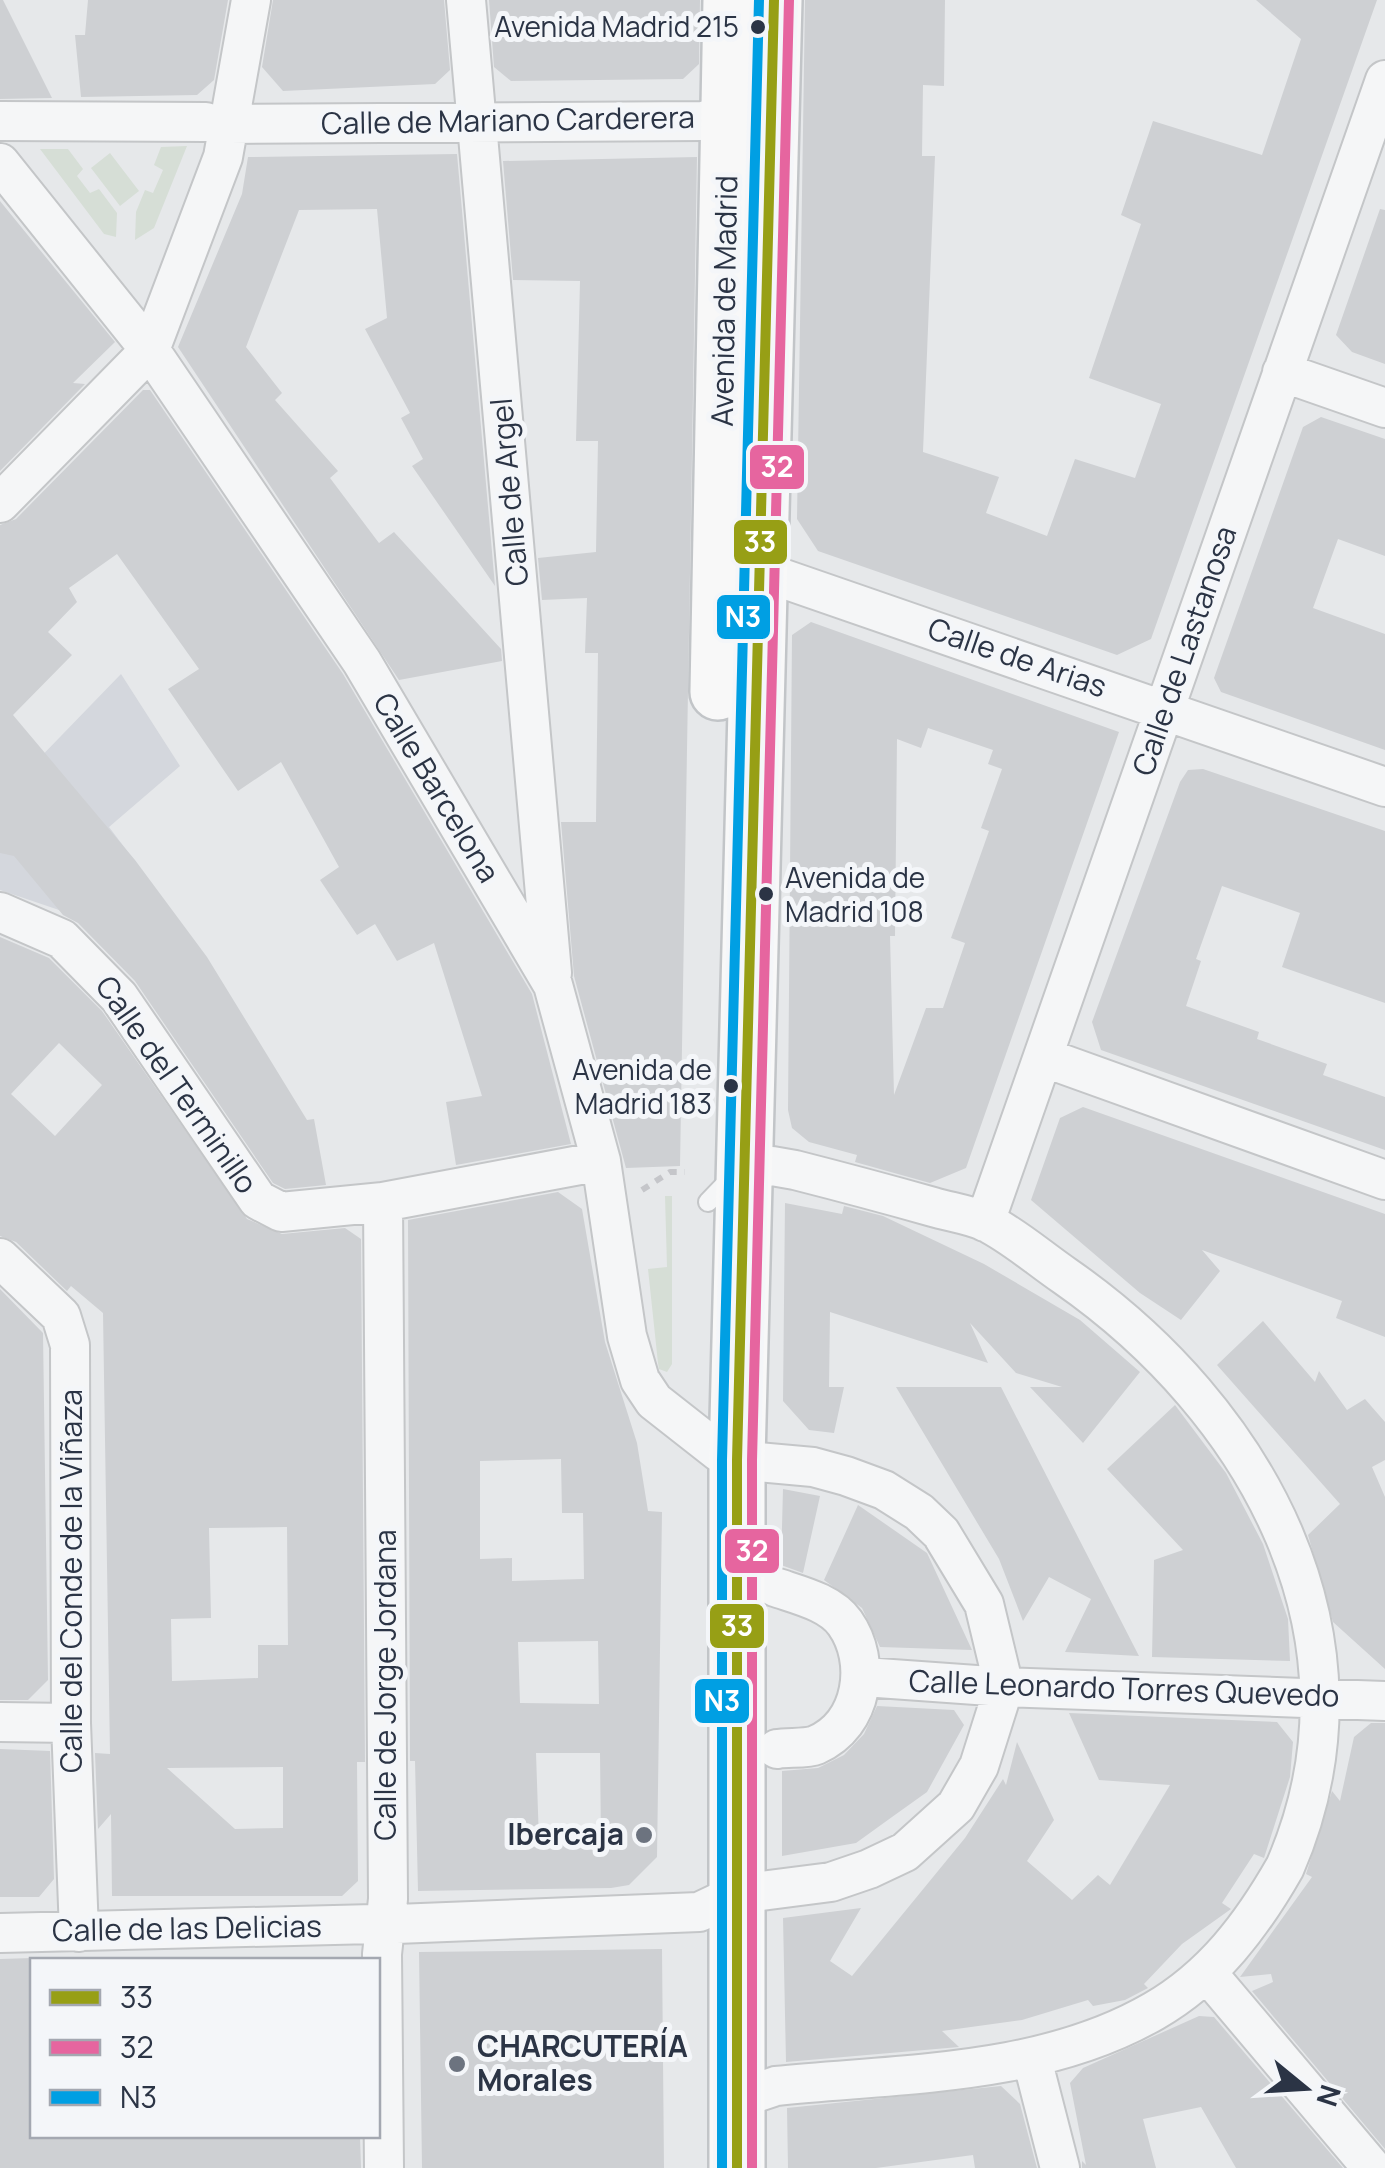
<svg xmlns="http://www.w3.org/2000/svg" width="1385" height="2168" viewBox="0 0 1385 2168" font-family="Manrope,sans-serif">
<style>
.built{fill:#d4d7dd}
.green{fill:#d6ded6}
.building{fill:#ced0d3;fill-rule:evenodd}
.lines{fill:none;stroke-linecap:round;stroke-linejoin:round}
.lane-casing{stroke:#c4c6c8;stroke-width:22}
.street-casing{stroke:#c4c6c8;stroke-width:42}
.primary-casing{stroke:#c2c5c8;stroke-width:60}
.path{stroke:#c5c6ca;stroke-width:6;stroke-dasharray:8 8;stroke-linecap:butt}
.lane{stroke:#f5f6f7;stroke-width:18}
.street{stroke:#f5f6f7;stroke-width:38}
.primary{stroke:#f8f8f8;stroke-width:55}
.bus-1-casing{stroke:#f4f6f9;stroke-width:18}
.bus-2-casing{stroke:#f4f6f9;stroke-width:18}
.bus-3-casing{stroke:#f4f6f9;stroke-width:18}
.bus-1{stroke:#979f15;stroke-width:10}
.bus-2{stroke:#e6659f;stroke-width:10}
.bus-3{stroke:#009fe3;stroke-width:10}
.bus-dot{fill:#2b3445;stroke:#f4f6f9;stroke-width:4}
.poi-dot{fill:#6c737f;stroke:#f4f6f9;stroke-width:4}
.labels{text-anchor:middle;stroke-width:10;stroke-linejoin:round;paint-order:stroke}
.bus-label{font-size:28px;fill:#2b3445;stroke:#f4f6f9;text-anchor:end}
.street-label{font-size:30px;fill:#2b3445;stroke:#f4f6f9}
.poi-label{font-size:30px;font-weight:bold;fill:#2b3445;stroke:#f4f6f9;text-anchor:end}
.line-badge{stroke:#f4f6f9;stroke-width:4}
.badge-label{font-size:28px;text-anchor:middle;font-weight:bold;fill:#fff}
</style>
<rect width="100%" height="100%" fill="#e6e8ea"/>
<!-- built -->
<path class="built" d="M121,674L180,766L109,827L134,860L59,910L0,890V799Z"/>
<!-- green -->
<path class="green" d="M187,146L154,228L135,240L136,212L145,190L153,193L163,170L154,165L161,147Z
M40,149H68L83,169L77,176L90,193L99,189L117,213L116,237L104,234Z
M110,153L139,191L120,206L91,168Z
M665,1196H672V1364L667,1372L659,1369L658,1363L648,1269L667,1267Z"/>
<!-- building -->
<path class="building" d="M0,0H3L52,98L0,99Z
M88,0H228L214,80L197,95L81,97L75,35H85Z
M273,0H444L450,70L435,84L283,91L262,67Z
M489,0H700L699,64L683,79L511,81L494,67Z
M805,0H945L944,86L923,85L922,156H935L923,452L999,477L986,513L1047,536L1075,459L1135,478L1161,404L1089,378L1141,224L1121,215L1153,121L1262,155L1301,39L1256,0H1377L1151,639L1117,655L818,551L797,519Z
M457,154L495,586L412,466L423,459L401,418L410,413L365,329L387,318L377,209L299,210L246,347L282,393L275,400L338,471L330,478L379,543L394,532L501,649L502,661L399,680L178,347L242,194L248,157Z
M697,157L680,1166L626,1168L574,976L561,822H596L598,653H585L587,598L542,600L538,558L596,552L598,441H576L580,281L513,280L503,161Z
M0,201L115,342L73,383L85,384L0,471Z
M1380,209L1385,210V364L1352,352L1336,335Z
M143,390H150L343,674L532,994L571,1144L456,1165L446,1102L482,1096L434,943L397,961L375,924L357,935L320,880L339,867L281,762L238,791L168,689L199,669L117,554L69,588L77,602L48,632L72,655L13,715L135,860L207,957L307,1120L314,1119L326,1185L285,1189L273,1183L135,981L78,923L63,915L14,856L0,853V525L16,519Z
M1321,417L1385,439V556L1338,539L1313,608L1385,634V750L1221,692L1214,678L1303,427Z
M811,622L1119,732L966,1168L930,1183L855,1162L857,1155L809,1142L792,1128L788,1110L792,635ZM928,728L993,750L988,764L1002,769L981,828L989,831L951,938L965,943L943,1008H926L894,1095L890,936H895L897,739L921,748Z
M1203,769L1385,831V1003L1282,967L1300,913L1222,886L1196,959L1201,961L1186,1006L1259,1032L1257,1039L1327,1064L1323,1075L1385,1097V1150L1101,1050L1092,1022L1180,782L1188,770Z
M0,937L49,958L102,1011L247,1219L282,1234L345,1228L361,1239L365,1762H357L358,1881L342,1896H112L111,1814L98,1829L95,1753L110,1754L103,1313L71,1286L67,1291L16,1242L0,1236ZM59,1043L102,1085L55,1136L11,1094ZM287,1527L288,1645H258V1678L172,1681L171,1619L211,1618L209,1528ZM283,1767V1828L235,1829L167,1768Z
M1083,1107L1385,1214V1337L1336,1318L1342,1301L1202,1250L1220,1271L1181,1320L1140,1293L1031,1200L1060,1118Z
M558,1192L582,1209L605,1342L637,1443L648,1511L662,1512L657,1857L629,1885L611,1888L418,1891L415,1761H410L408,1220ZM561,1459L562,1513H583L584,1579L512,1581V1558L480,1559V1461ZM598,1641L599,1704L520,1703L518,1642ZM536,1753H600L601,1841H539Z
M785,1203L842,1214L844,1206L883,1216L984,1264L1080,1320L1140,1372L1083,1443L1030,1387H1062L1016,1373L970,1323L988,1363L830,1312L829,1387H844L834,1433L809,1430L783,1401Z
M0,1289L43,1333L48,1680L28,1700H0Z
M1263,1321L1315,1382L1319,1371L1347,1410L1365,1399L1385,1422V1460L1372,1467L1385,1497V1669L1333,1622L1308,1535L1340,1504L1217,1365Z
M896,1387H1001L1139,1656L1065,1652L1091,1599L1049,1577L1023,1621L999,1559Z
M1175,1405L1226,1473L1263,1544L1288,1619L1290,1661L1152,1657L1154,1560L1183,1550L1107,1469Z
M783,1489L820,1496L803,1573L781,1565Z
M858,1505L927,1553L972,1650L880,1647L862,1608L824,1580Z
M877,1706L954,1710L964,1725L927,1792L892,1817L856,1843L782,1856V1771L818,1768L844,1755L864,1734Z
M1069,1713L1277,1722L1293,1742L1290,1777L1264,1858L1254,1854L1222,1903L1231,1909L1182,1944L1144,1984L1148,1988L1125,2000L1093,2006L1088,2000L1022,2020L942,2031L959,2047L786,2062L783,1918L861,1908L830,1961L852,1976L965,1838L1003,1779L1006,1785L1017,1742L1054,1820L1027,1861L1072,1900L1098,1875L1110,1885L1170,1785L1099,1780Z
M1371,1723H1385V2149L1252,1991L1273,1982L1271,1974L1240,1977L1312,1877L1306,1874L1332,1791L1340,1801L1354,1737Z
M0,1749L50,1751L54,1879L39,1897H0Z
M662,1949L664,2168H422L419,1952Z
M32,1958V2136H360L361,2168H0V1959Z
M1199,2016L1214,2017L1343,2168H1236L1201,2107L1143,2119L1156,2168H1082V2161L1086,2165L1070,2083L1083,2068Z
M1001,2086L1020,2104L1037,2168H975L973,2155L876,2168H788L787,2108Z"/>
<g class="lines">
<defs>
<path id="lane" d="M708,1202L732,1177"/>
<path id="street" d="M466,0L552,973
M0,121L206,122
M230,124L703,121L750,106
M0,163L150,350L362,662L553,985L601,1161L627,1336L640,1380L654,1401L719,1452L737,1460L813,1467L846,1476L884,1490L919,1512L941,1533L984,1604L1004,1687L979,1766L956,1806L905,1852L869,1869L831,1882L737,1894L699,1912L396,1924
M1282,372L1385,408
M0,503L150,350L223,157L251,0
M761,571L1385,787
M0,912L62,939L119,997L258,1200L281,1212L383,1202L601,1161
M1043,1057L1385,1180
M383,1202L388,1899L382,1954L384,2168
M985,1222L1385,80
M0,1258L61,1316L70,1345L71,1723L79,1932
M775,1587C798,1595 830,1602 845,1623C872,1661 864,1724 816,1745C806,1749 788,1747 777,1749
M864,1677L1004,1687L1385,1701
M0,1722L71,1723
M0,1933L374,1924
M1208,1974L1372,2168
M1032,2059L1060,2168
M737,2099L776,2086C902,2073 1042,2076 1154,2011C1213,1977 1252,1925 1285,1867C1385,1637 1256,1409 1065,1276C1040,1259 1014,1236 986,1222C971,1215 950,1212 933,1207C887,1194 842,1182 795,1170L772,1166L746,1172"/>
<path id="primary" d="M718,692L731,0
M737,2168V1460L774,0"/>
</defs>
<!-- lane casing -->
<use href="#lane" class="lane-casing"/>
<!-- street casing -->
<use href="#street" class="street-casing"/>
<!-- primary casing -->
<use href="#primary" class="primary-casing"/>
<!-- path -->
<path class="path" d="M642,1190L670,1172H685"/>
<!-- lane -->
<use href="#lane" class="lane"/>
<!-- street -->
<use href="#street" class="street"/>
<!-- primary -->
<use href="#primary" class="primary"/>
<defs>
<path id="bus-1" d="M737,2168V1460L774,0"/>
<path id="bus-2" d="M752,2168V1460L789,0"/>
<path id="bus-3" d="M722,2168V1460L759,0"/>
</defs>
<!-- bus-1 casing -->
<use href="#bus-1" class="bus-1-casing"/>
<!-- bus-2 casing -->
<use href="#bus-2" class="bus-2-casing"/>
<!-- bus-3 casing -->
<use href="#bus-3" class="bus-3-casing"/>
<!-- bus-1 -->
<use href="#bus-1" class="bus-1"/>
<!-- bus-2 -->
<use href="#bus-2" class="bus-2"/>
<!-- bus-3 -->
<use href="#bus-3" class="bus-3"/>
</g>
<!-- markers -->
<g class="bus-dot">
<circle cx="758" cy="27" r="9"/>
<circle cx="766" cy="894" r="9"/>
<circle cx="731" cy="1086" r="9"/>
</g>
<g class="poi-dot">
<circle cx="644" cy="1835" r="10"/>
<circle cx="457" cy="2064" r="10"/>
</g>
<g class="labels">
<!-- bus labels -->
<g class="bus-label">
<text x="739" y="37">Avenida Madrid 215</text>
<text x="785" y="888" text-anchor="start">Avenida de<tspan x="785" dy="34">Madrid 108</tspan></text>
<text x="712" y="1080">Avenida de<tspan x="712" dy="34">Madrid 183</tspan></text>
</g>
<!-- street labels -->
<g class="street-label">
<text transform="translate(508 121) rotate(-1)" y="10">Calle de Mariano Carderera</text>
<text transform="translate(725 301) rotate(-89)" y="10">Avenida de Madrid</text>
<text transform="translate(510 492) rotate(-95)" y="10">Calle de Argel</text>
<text transform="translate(1185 651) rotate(-71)" y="10">Calle de Lastanosa</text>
<text transform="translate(1017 658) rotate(19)" y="10">Calle de Arias</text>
<text transform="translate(436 788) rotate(59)" y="10">Calle Barcelona</text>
<text transform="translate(176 1085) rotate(55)" y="10">Calle del Terminillo</text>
<text transform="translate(72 1581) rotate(-90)" y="10">Calle del Conde de la Viñaza</text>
<text transform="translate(386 1685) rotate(-90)" y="10">Calle de Jorge Jordana</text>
<text transform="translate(1124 1689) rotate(2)" y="10">Calle Leonardo Torres Quevedo</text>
<text transform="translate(187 1929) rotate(-1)" y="10">Calle de las Delicias</text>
</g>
<!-- poi labels -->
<g class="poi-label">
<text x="624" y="1845">Ibercaja</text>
<text x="477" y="2057" text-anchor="start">CHARCUTERÍA<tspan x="477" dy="34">Morales</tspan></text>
</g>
</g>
<g class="line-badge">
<rect x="748" y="443" width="58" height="48" rx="10" fill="#e6659f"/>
<rect x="732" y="518" width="57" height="48" rx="10" fill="#979f15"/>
<rect x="715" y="593" width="57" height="48" rx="10" fill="#009fe3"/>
<rect x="723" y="1527" width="58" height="48" rx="10" fill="#e6659f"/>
<rect x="708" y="1602" width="58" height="48" rx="10" fill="#979f15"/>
<rect x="693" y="1677" width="58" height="48" rx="10" fill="#009fe3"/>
</g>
<g class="badge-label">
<text x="777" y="477">32</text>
<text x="760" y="552">33</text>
<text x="743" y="627">N3</text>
<text x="752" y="1561">32</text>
<text x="737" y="1636">33</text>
<text x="722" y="1711">N3</text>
</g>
<!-- legend -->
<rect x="30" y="1958" width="350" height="180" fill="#f4f6f9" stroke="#a4a8b1" stroke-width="2.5"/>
<rect x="50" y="1990" width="50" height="15" fill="#979f15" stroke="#a4a8b1" stroke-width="2.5"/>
<text x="120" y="2008" font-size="30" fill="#2b3445">33</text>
<rect x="50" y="2040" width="50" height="15" fill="#e6659f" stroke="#a4a8b1" stroke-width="2.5"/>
<text x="120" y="2058" font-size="30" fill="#2b3445">32</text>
<rect x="50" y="2090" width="50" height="15" fill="#009fe3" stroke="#a4a8b1" stroke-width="2.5"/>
<text x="120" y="2108" font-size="30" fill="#2b3445">N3</text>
<!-- north arrow -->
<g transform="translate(1305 2088) rotate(108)" stroke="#f4f6f9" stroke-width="8" paint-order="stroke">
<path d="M0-8L18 38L0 25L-18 38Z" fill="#2b3445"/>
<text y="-15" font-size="28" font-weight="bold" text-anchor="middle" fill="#2b3445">N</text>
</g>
</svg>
